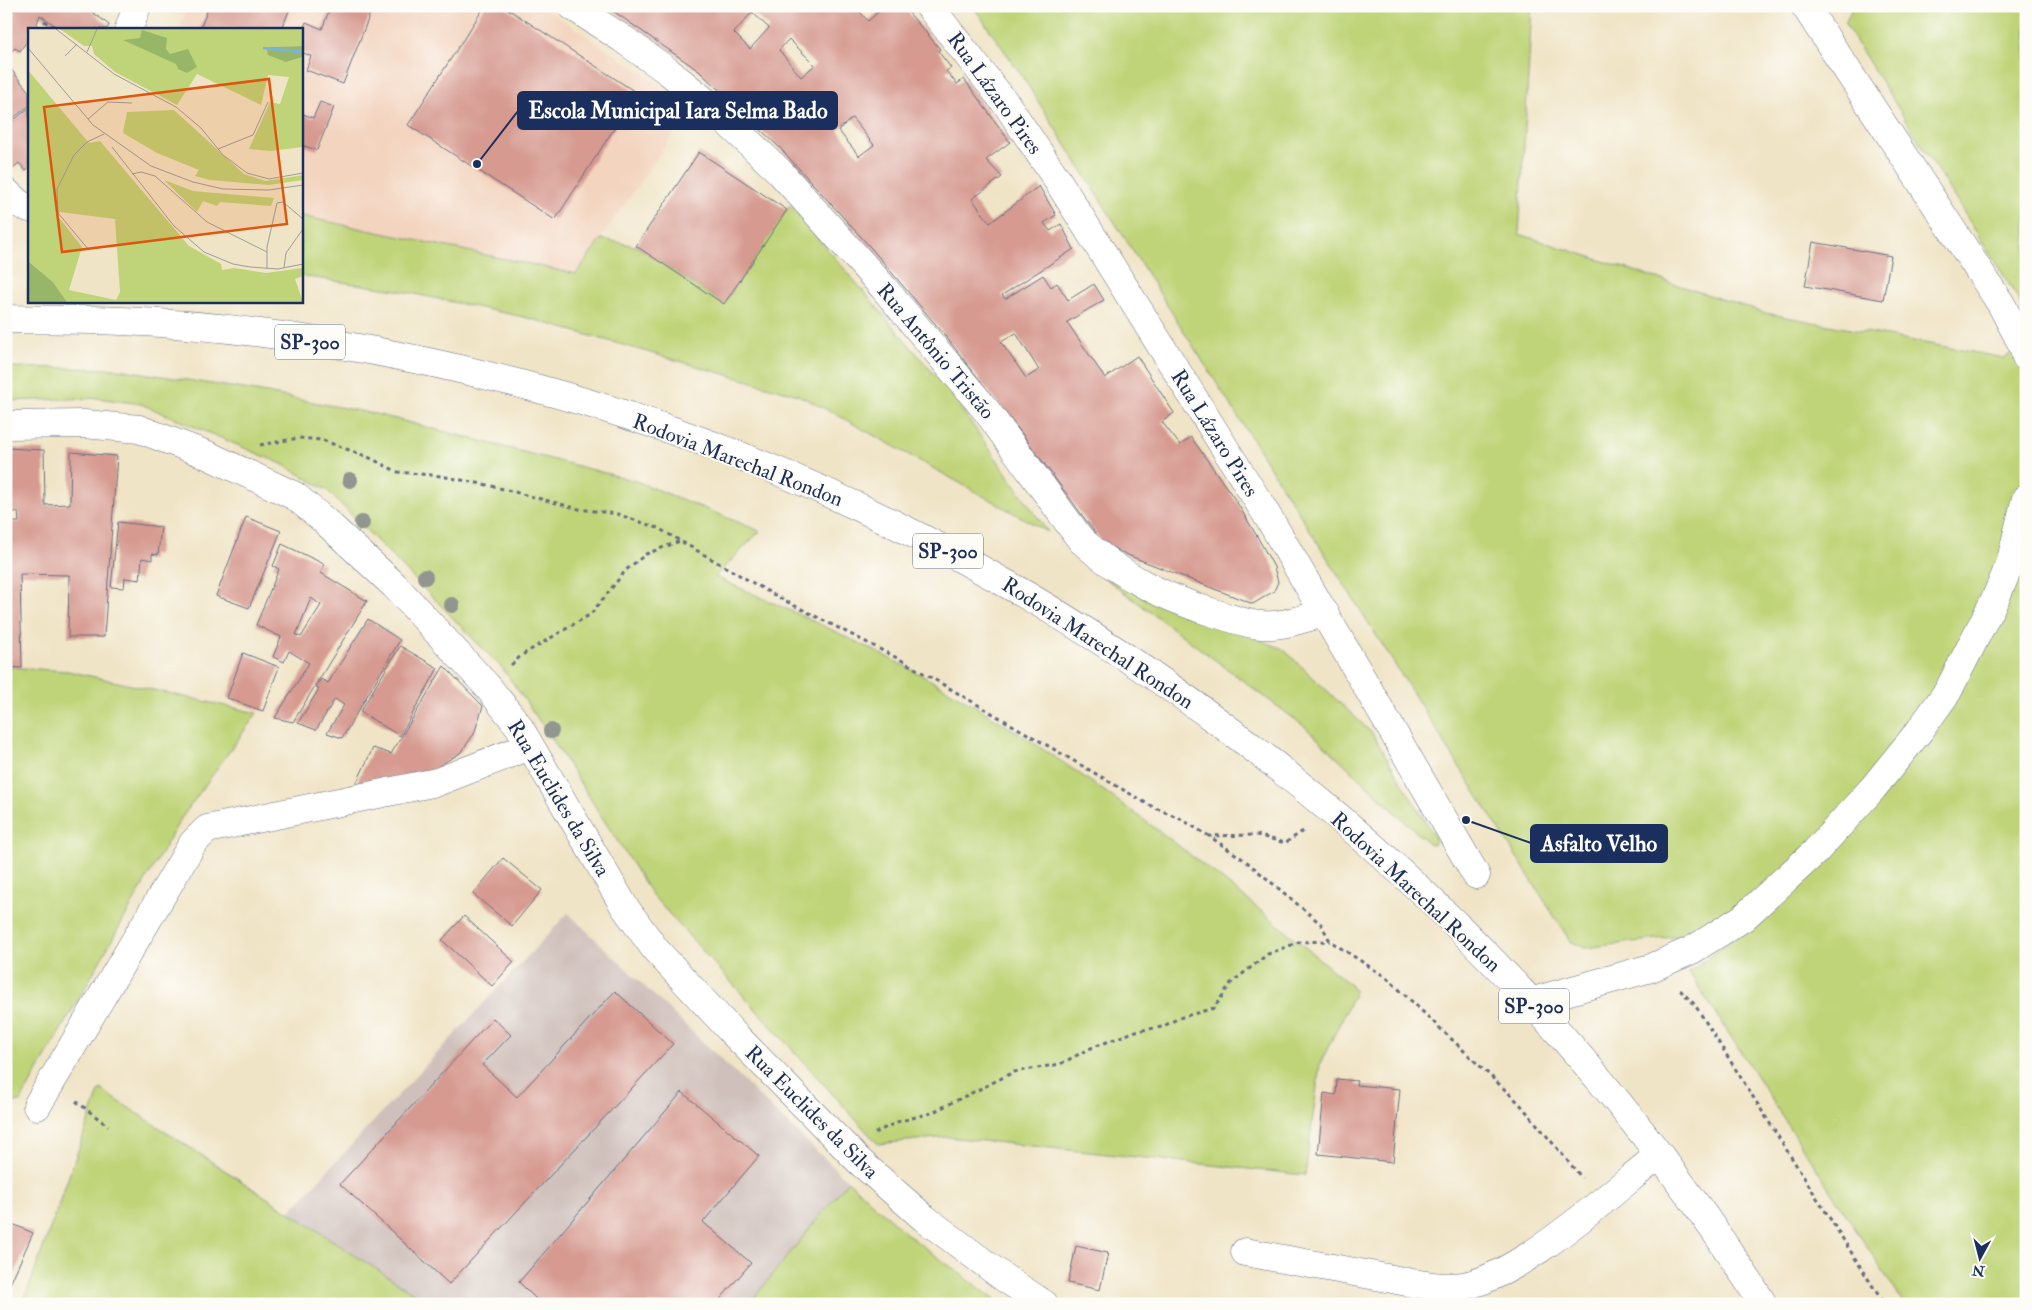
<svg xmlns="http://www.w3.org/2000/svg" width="2032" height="1310" viewBox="0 0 2032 1310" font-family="'IM FELL Double Pica',serif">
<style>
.built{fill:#f3d4bf}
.industrial{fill:#cfc0bb}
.green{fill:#bfd478;stroke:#6d826b}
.building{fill:#d69a90;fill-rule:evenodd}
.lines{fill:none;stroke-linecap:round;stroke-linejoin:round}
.minor-casing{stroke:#666e82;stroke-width:29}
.major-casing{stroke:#666e82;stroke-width:29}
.path{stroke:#666e82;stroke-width:3;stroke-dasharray:4 4;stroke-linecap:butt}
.minor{stroke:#fff;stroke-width:28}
.major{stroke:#fff;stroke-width:28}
.tree{fill:#919790}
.labels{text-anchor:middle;stroke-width:4;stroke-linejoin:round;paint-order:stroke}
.shield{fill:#fdfcf7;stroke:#5f6c8c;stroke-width:1}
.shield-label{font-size:20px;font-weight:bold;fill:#1b2f5e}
.street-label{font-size:21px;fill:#1b2f5e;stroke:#fdfcf7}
.inset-river{fill:none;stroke:#75b3e8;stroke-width:2.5}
.inset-road{fill:none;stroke:#9b9c9c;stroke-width:1}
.view{fill:#de5710;fill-opacity:0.15;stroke:#de5710;stroke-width:2.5}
.inset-edge{fill:none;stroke:#1b2f5e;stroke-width:2.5}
.leader{fill:none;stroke:#1b2f5e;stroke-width:2}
.callout-dot{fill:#1b2f5e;stroke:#fdfcf7;stroke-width:2}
.callout{fill:#1b2f5e;stroke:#1b2f5e;stroke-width:2}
.callout-label{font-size:22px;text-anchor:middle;font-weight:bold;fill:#fff}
</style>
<rect width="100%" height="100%" fill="#fdfcf7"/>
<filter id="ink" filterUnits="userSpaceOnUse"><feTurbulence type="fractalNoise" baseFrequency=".02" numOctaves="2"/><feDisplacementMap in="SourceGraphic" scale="10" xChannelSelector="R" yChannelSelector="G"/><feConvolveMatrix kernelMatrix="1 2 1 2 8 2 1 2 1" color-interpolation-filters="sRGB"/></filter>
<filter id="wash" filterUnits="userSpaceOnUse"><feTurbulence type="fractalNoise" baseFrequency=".0096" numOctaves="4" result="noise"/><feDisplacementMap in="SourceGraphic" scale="20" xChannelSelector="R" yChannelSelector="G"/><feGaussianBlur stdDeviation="1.12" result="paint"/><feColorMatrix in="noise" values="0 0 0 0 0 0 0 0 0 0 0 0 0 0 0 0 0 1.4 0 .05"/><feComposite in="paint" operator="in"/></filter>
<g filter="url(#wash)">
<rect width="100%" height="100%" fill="#f0e4c6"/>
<!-- built -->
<path class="built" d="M188,6H541L649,77L689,111L576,274L301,216V29H179Z"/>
<!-- industrial -->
<path class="industrial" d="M568,913L848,1181L749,1304H430L289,1212Z"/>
<!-- green -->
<path class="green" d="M973,6H1532L1519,234L1765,313L2004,358L2026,344V1304H1904L1689,972L1731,941L1717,921L1673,937L1585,948L1570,941L1022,76Z
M1853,6H2026V311L1845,24Z
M790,205L950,393L1048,532L830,411L798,395L528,318L396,290L301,276V216L576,274L601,239L636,246L724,304Z
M6,367L118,369L256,391L380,415L636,481L760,531L715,577C801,615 889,654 970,703C1108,786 1234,886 1356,990L1320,1064L1305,1175L947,1137L878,1144L652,895L550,736L503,669L327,490L282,464L141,404L97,398L6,401Z
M1098,573L1119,585L1283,649L1372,733L1436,839L1434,844L1428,843L1304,726Z
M6,667L68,671L257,713L180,820L20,1102H6Z
M100,1089L430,1304H23Z
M848,1181L909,1236L1001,1304H749Z"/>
<g id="blocks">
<!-- building -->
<path class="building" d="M14,6H88L87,8L109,25L107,29H60L40,15L35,29H29V38L20,51L15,48L6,56V17Z
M209,6H291L283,26L289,29H200Z
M331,6H373L343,84L306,70L311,56L301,52V34L306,22L322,29Z
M485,6H503L637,93L555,220L408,125Z
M606,6H855L868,21L885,6H903L940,49L938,51L951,68L946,71L957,84L964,79L1010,142L986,160L1002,177L972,199L990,223L1039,186L1056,215L1044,223L1050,231L1061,224L1074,249L1002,295L1005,299L1043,275L1051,287L1057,283L1068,300L1094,284L1104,300L1067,322L1105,378L1137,356L1174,413L1162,422L1180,445L1191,437L1236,501L1258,538L1274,567L1278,582L1274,591L1253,604L1120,552L1099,538L1023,435L942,332L871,248L781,149L699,71ZM752,12L769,28L750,49L734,33ZM789,39L815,65L801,77L779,50ZM852,118L874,145L859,156L838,130ZM1016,333L1039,370L1026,378L1001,342Z
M10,68L29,92V106L6,123V70Z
M320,102L334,107L317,150L301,145V113L313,118Z
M29,108V168L26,171L19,163L11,170L6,164V126Z
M699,152L787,210L724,304L636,246Z
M1813,242L1891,256L1883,300L1805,286Z
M6,448L44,450L45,505L70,504L71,452L117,456L104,637H68L69,575L20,574L22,668L6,667V522H19L18,512H6Z
M246,517L281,531L249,608L216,596Z
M118,522L161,527L158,555L152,554V560L142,558L140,580L125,578L124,588L111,587Z
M282,544L324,564L321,573L367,601L293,722L275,718L309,663L289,651L284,662L273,657L281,637L256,625L279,569L273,566ZM311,598L321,605L301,637L296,635Z
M368,619L400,640L342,738L327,733L344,705L335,699L316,730L298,723L319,689L316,687L321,679L328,683Z
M400,646L438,668L400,736L360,712Z
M243,653L279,667L263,711L227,698Z
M444,666L483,706L474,734L460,753L429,772L355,786L373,748L391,754Z
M503,858L542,890L512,926L473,894Z
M464,916L514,962L492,986L442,940Z
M615,991L673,1044L449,1284L340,1184L493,1018L511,1035L482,1065L517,1097Z
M1337,1079L1357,1081L1356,1085L1400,1089L1393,1162L1318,1154L1324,1093L1336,1095Z
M682,1092L759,1156L703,1222L751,1263L716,1304H541L519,1282Z
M6,1221L33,1233L6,1293Z
M1076,1246L1108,1253L1100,1290L1068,1283Z"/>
</g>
</g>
<g filter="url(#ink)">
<use href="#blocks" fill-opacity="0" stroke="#666e82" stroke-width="1"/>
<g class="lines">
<defs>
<path id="minor" d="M572,6L623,39L669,72L707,103L779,171L883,287L986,410L1081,540C1122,577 1165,598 1217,614C1231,618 1246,624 1261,625C1282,627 1304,618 1325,613
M929,6L1007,105L1056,178L1273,525L1476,875
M1805,6L2001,304L2023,346L2026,357
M129,29L137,6
M6,192L19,204L29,208
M6,425L84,424L139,429L205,454L295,496L326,522L394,585L488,687L518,725L624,906L655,949L733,1033L859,1161L924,1218L1003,1277L1044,1304
M1530,1002L1651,968L1692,950L1743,918L1815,852L1873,788L1920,730L1948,691L1996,597L2010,564L2026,498
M37,1106L193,843L207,829L437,782L530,746
M1245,1252C1289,1260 1332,1268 1376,1276C1401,1280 1428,1288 1454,1287C1512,1285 1613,1191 1659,1155"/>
<path id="major" d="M6,319C45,320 84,319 122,321C255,326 401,352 528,386C1030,519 1487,866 1763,1304"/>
</defs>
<!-- minor casing -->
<use href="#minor" class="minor-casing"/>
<!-- major casing -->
<use href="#major" class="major-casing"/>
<!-- path -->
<path class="path" d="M44,21L56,29
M260,445L299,438L322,440L368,457L398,472L441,476L488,485L579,509L617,514L658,528L774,595L901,660L1151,806L1181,819L1209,836
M511,665L522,655L591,614L626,570L646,554L680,541
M1303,831L1285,843L1257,835L1209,836L1247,862L1321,924L1330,941L1387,978L1519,1103L1582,1178
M1680,990L1695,1005L1884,1304
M76,1101L108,1126
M875,1133L897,1122L931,1113L1014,1072L1060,1064L1091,1048L1136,1031L1162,1027L1179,1018L1214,1008L1231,983L1268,954L1299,942L1330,941"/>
<!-- minor -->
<use href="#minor" class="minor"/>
<!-- major -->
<use href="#major" class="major"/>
</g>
<!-- trees -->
<g class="tree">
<circle cx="350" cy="480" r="8"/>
<circle cx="362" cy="523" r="8"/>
<circle cx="425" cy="577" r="8"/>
<circle cx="452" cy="605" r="8"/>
<circle cx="551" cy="731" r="8"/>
</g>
</g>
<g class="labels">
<!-- shield labels -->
<g class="shield">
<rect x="275" y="324.5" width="70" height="35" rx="4"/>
<rect x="913" y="533.5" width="70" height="35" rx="4"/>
<rect x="1499" y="988.5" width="70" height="35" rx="4"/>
</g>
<g class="shield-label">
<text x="310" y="349">SP-300</text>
<text x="948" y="558">SP-300</text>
<text x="1534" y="1013">SP-300</text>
</g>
<!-- street labels -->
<g class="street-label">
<text transform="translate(995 93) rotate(54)" y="7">Rua Lázaro Pires</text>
<text transform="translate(936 351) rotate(50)" y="7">Rua Antônio Tristão</text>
<text transform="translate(1215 433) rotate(58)" y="7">Rua Lázaro Pires</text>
<text transform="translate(738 460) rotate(21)" y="7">Rodovia Marechal Rondon</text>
<text transform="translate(1098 643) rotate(33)" y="7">Rodovia Marechal Rondon</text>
<text transform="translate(559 798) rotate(59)" y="7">Rua Euclides da Silva</text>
<text transform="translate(1416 892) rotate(43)" y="7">Rodovia Marechal Rondon</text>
<text transform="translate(812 1112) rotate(45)" y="7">Rua Euclides da Silva</text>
</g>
</g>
<!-- overview -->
<g transform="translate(28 28)">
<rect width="275" height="275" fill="#f0e4c6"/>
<path d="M32,1H275V18L241,19L258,34L275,29V119L242,123L221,121L242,74L252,76L261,49L240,47L233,77L169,46L149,77L87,44L66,26L64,18H56ZM0,42L61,115L72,113L161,218L193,236L194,242L206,240L238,245L275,240V248L267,251L275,274H39L25,254L0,233ZM32,184L87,191L92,264L88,272L41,262L54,219L29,187ZM146,82L216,146L238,153L275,147V152L241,157L182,152L167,148L171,142L129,125L95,105L99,84ZM136,152L165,163L246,170L243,178L192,174L189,178L175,173L169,184Z" fill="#bfd478" fill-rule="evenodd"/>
<path d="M114,2L139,10L138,21L142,26L160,21L169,39L159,45L150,41L148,36L95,12L112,10ZM275,18V29L258,34L240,27L239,22L240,19ZM0,233L25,254L39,274H0Z" fill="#97b668"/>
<path class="inset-river" d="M235,20L275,24"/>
<path class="inset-road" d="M28,1L86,46L148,79L173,100L195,127L219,145L241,151L275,145M0,20L65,97L123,138L165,154L195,161L241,162L275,157M59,24L69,1M37,28L49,16M60,91L80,74L104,75M84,119L146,198L176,224L205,236L222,239L250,241L275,236M190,121L225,107L240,74M104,146L113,144L127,148L179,194L239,224M60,221L30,185L29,161L46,127L59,114L76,106M256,240L258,225L275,201M239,241V219L249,175L255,174L275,191"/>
<path class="view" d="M241,51L259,196L34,224L16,79Z"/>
<rect width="275" height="275" class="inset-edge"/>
</g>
<!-- callouts -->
<path class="leader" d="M477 164L518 111M1466 820L1531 843"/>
<g class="callout-dot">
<circle cx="477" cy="164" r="5"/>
<circle cx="1466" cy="820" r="5"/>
</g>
<g class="callout">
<rect x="518" y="92" width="319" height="37" rx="5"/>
<rect x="1531" y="825" width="136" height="37" rx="5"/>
</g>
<g class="callout-label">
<text x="678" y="118">Escola Municipal Iara Selma Bado</text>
<text x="1599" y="851">Asfalto Velho</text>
</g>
<!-- margin -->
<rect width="2032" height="1310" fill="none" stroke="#fdfcf7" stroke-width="25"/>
<!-- north arrow -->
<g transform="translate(1980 1258) rotate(187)" stroke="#fdfcf7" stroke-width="4" paint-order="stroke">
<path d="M0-4L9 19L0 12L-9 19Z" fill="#1b2f5e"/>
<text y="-8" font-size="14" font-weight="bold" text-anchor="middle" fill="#1b2f5e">N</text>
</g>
</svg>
